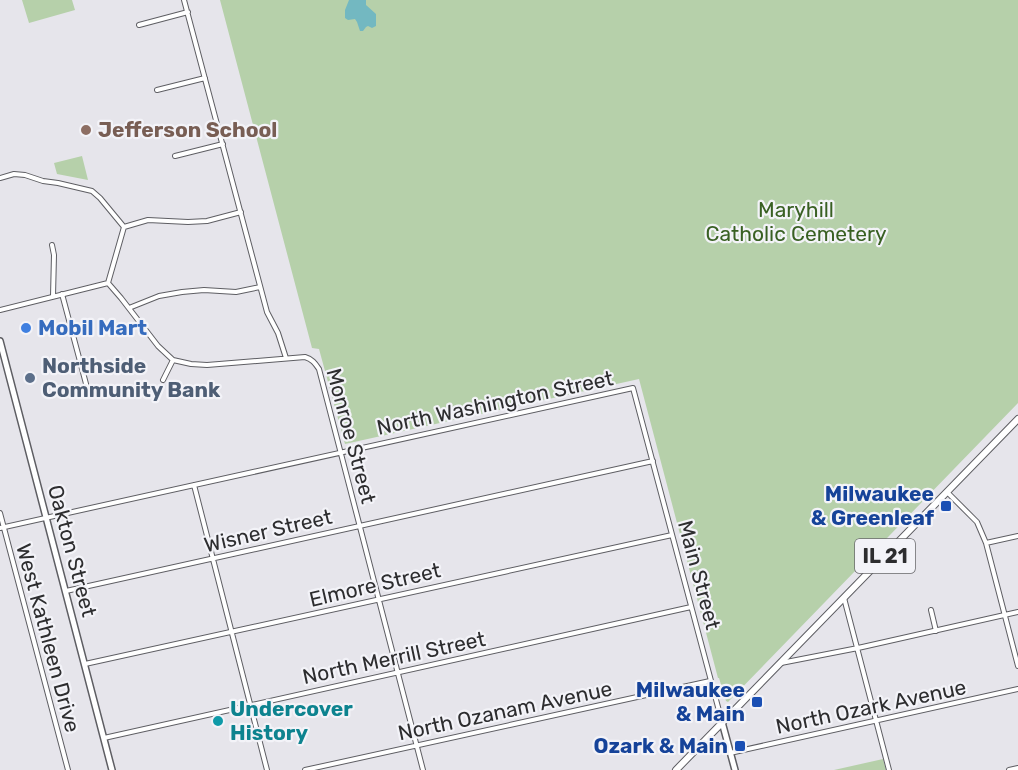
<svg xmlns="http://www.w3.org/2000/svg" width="1018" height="770" viewBox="0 0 1018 770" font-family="Rubik,sans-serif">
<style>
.green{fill:#b6d0aa}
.water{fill:#73b8c1}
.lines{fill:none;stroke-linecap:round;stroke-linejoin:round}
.street-casing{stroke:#5e5e63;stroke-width:6}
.secondary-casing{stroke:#5e5e63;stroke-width:8}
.primary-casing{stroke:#5e5e63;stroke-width:8}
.street{stroke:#fff;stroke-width:4}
.secondary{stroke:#fff;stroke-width:5}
.primary{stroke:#fff;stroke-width:6}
.education-dot{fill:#8d6e63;stroke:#f3f3f8;stroke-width:2}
.shop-dot{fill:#3f7fe0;stroke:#f3f3f8;stroke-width:2}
.service-dot{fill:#5c6f8a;stroke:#f3f3f8;stroke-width:2}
.transit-dot{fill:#1a4fb4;stroke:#f3f3f8;stroke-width:2}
.culture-dot{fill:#0f9aa8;stroke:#f3f3f8;stroke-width:2}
.labels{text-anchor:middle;stroke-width:4.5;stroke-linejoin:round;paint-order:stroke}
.shield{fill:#f3f3f8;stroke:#68686b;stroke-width:1.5}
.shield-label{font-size:20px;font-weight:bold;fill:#2d2d2f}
.education-label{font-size:21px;font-weight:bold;fill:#785e54;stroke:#f3f3f8;text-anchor:start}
.park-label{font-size:21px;fill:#396023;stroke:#f3f3f8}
.shop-label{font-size:21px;font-weight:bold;fill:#366cbe;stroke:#f3f3f8;text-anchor:start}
.service-label{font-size:21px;font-weight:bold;fill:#4e5e75;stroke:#f3f3f8;text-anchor:start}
.street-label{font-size:21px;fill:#2d2d2f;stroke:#f3f3f8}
.transit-label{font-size:21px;font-weight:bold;fill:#164399;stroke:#f3f3f8;text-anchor:end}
.culture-label{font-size:21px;font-weight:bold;fill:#0d838f;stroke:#f3f3f8;text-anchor:start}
</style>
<rect width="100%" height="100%" fill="#e6e5eb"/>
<!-- green -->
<path class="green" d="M22,0H72L75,10L29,23Z
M220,0H1018V403L728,702L726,701L719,678H718L639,379L345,444L319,349L312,348Z
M82,156L88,180L57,174L54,163Z
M883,759L886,770H834Z"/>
<!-- water -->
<path class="water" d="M349,0H366V5L376,14V26L372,28L368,26L366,27L363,31H360L357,22L355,19L348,20L345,18V10Z"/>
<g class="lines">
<defs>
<path id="street" d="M184,0L267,312L278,333L286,358
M139,25L188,12
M157,90L205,78
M175,156L223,144
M0,178L14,174L25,175L43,181L58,183L92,191L100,198L124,227L108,283
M124,227L148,220L188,222L207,221L241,212
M52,245L54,255L53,296
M108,283L121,298L158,346L173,360L191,364L207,365L305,357C312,359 315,363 319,369L423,770
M62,294L89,395
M129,308L159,296L182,292L204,290L236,292L260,287
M0,310L108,283
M163,380L173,360
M194,485L267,770
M947,492L977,522L986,543L1018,666
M0,513L68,770
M0,528L633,388L722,722
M986,543L1018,536
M66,591L653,461
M844,598L889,770
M931,610L936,631
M781,663L858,648L1018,612
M85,664L672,535
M104,738L691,607
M730,753L1018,689
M305,770L710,681
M1009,770L1018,768"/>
<path id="secondary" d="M0,341L112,770
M722,722L735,770"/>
<path id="primary" d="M676,770L1018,419"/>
</defs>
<!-- street casing -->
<use href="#street" class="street-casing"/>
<!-- secondary casing -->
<use href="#secondary" class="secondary-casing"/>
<!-- primary casing -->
<use href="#primary" class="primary-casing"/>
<!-- street -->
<use href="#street" class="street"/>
<!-- secondary -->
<use href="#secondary" class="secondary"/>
<!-- primary -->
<use href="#primary" class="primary"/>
</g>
<!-- markers -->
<circle class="education-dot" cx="86" cy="130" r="6"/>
<circle class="shop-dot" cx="26" cy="328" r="6"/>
<circle class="service-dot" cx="30" cy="378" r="6"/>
<g class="transit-dot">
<rect x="940" y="500" width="12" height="12" rx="3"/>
<rect x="751" y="696" width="12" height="12" rx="3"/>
<rect x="734" y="740" width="12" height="12" rx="3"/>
</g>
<circle class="culture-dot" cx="218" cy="721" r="6"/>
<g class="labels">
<!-- shield labels -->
<rect class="shield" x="855" y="539" width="60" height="34" rx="4.5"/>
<g class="shield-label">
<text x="885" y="563">IL 21</text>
</g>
<!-- education labels -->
<g class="education-label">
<text x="98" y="137">Jefferson School</text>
</g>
<!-- park labels -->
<g class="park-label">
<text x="796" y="217">Maryhill<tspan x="796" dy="24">Catholic Cemetery</tspan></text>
</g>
<!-- shop labels -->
<g class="shop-label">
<text x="38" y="335">Mobil Mart</text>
</g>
<!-- service labels -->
<g class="service-label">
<text x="42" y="373">Northside<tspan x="42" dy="24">Community Bank</tspan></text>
</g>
<!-- street labels -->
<g class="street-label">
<text transform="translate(495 403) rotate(-12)" y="7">North Washington Street</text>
<text transform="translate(351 436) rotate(75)" y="7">Monroe Street</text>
<text transform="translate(268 531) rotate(-13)" y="7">Wisner Street</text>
<text transform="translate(72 551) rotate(75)" y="7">Oakton Street</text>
<text transform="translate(699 575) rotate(75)" y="7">Main Street</text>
<text transform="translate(375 585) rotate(-13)" y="7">Elmore Street</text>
<text transform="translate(48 638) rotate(75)" y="7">West Kathleen Drive</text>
<text transform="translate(394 658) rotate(-12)" y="7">North Merrill Street</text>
<text transform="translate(871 707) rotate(-12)" y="7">North Ozark Avenue</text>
<text transform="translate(505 711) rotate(-12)" y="7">North Ozanam Avenue</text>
</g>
<!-- transit labels -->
<g class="transit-label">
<text x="934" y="501">Milwaukee<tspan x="934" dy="24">&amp; Greenleaf</tspan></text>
<text x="745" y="697">Milwaukee<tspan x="745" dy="24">&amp; Main</tspan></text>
<text x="728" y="753">Ozark &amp; Main</text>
</g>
<!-- culture labels -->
<g class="culture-label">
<text x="230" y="716">Undercover<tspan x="230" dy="24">History</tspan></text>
</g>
</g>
</svg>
